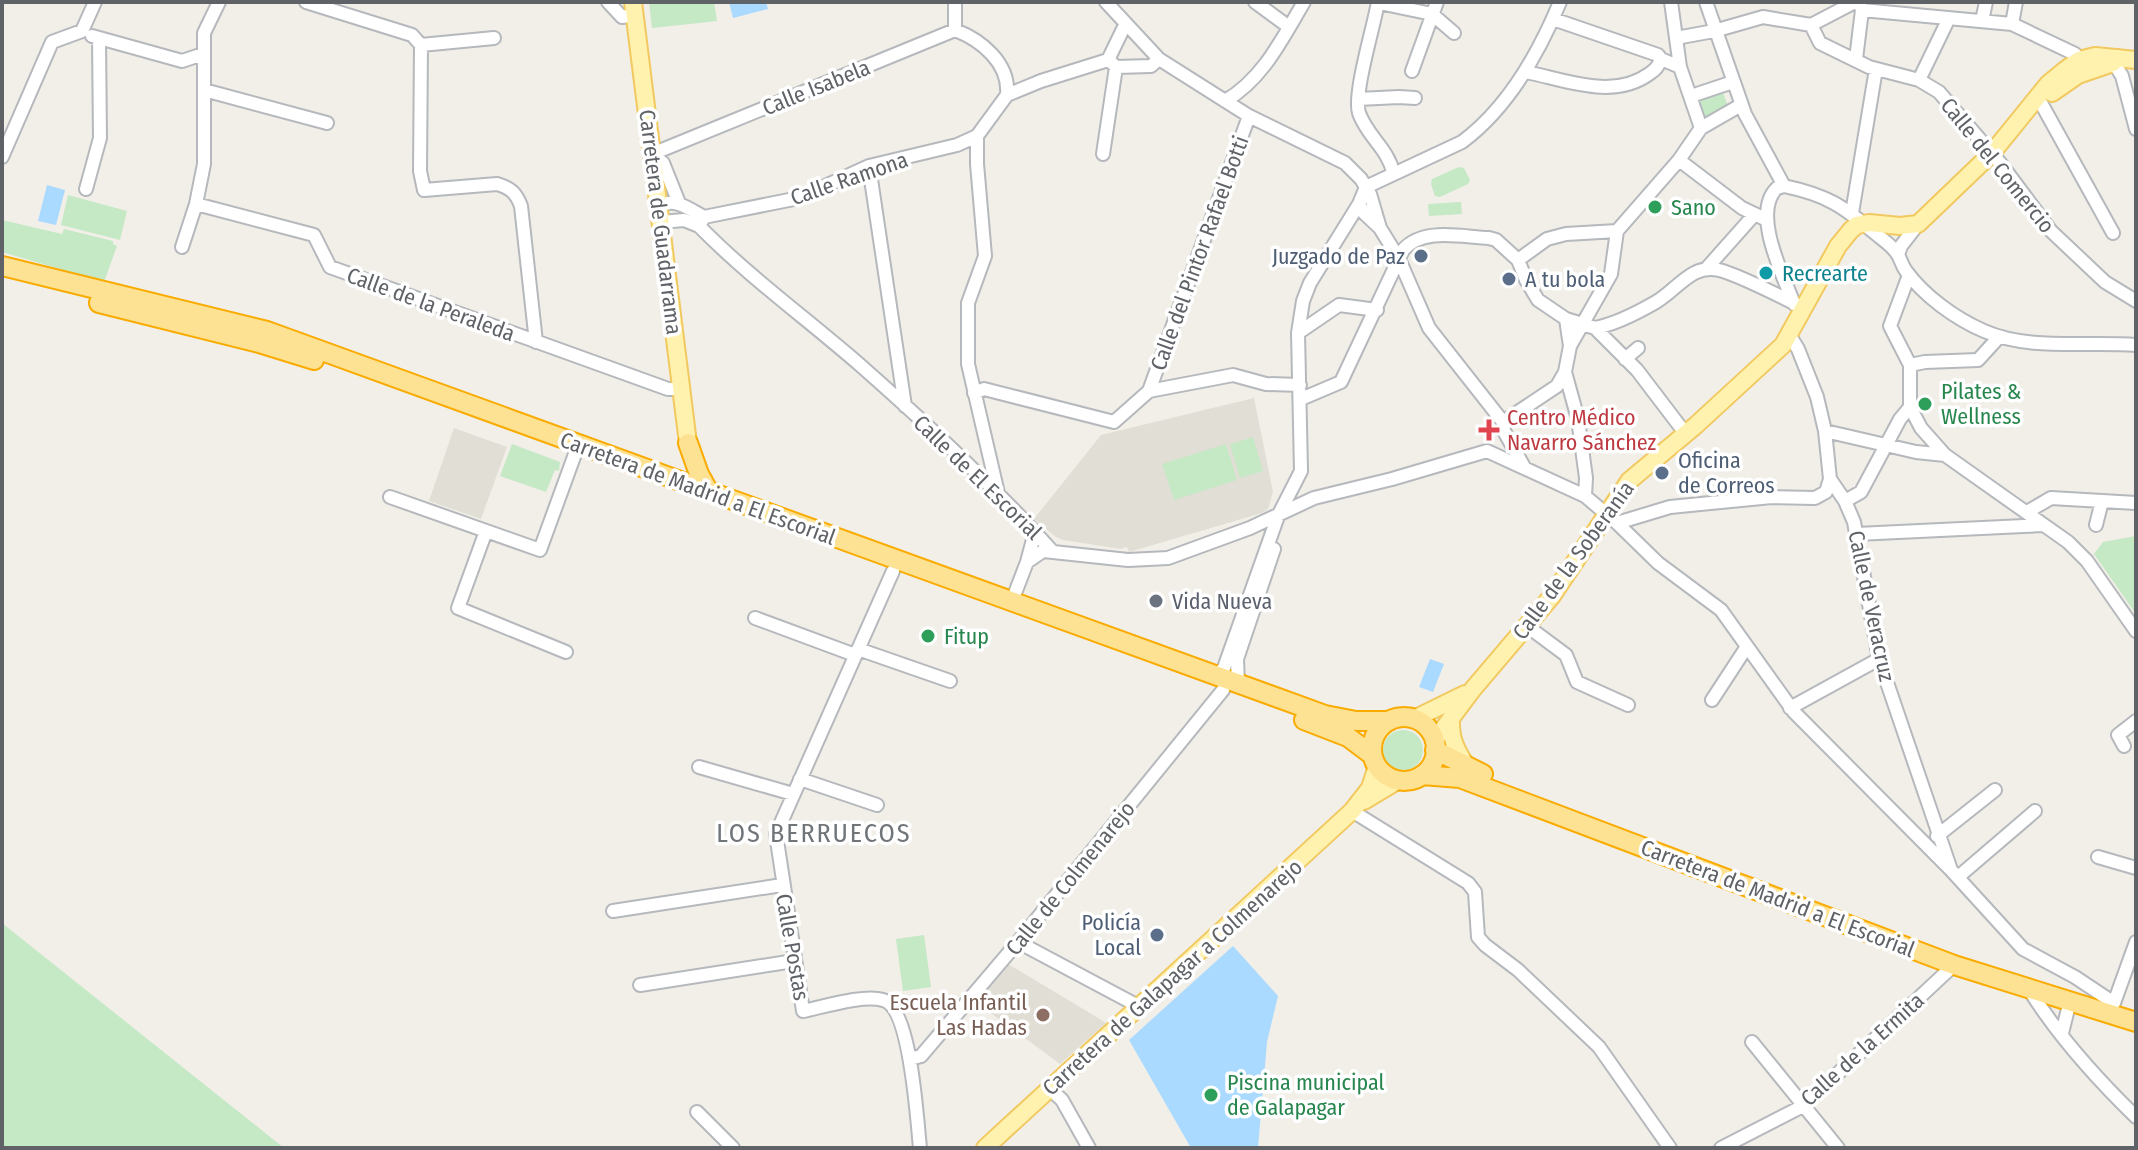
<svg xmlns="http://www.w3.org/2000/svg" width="2138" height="1150" viewBox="0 0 2138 1150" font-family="'Fira Sans Condensed',sans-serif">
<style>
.education{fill:#e1ded6}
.green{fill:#c5e8c5}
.water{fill:#aadaff}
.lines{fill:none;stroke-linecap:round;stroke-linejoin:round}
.minor-casing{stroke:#b5b8bc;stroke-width:16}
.major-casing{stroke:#f2c960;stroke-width:20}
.highway-casing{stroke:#f9ab00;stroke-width:22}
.minor{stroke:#fff;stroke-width:12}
.major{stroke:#fff2af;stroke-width:16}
.highway{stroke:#fde293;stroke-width:18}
.leisure-dot{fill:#2e9e5b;stroke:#fff;stroke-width:3}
.service-dot{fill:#5c6f8a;stroke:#fff;stroke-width:3}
.culture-dot{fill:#0f9aa8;stroke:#fff;stroke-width:3}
.health-dot{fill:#e0444e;stroke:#fff;stroke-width:3}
.worship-dot{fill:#6b7280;stroke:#fff;stroke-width:3}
.education-dot{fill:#8d6e63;stroke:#fff;stroke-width:3}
.labels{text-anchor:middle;stroke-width:7;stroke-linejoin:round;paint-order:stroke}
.street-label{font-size:22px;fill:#5f6368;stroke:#fff}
.leisure-label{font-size:22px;fill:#27864d;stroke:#fff;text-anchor:start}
.service-label{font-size:22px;fill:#4e5e75;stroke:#fff;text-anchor:end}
.culture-label{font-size:22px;fill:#0d838f;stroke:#fff;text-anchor:start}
.health-label{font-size:22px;fill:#be3a42;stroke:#fff;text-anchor:start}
.worship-label{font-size:22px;fill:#5b616d;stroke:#fff;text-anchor:start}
.education-label{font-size:22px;fill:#785e54;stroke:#fff;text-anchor:end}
.quarter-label{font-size:26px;letter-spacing:2px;fill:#70757a;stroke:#fff}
</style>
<rect width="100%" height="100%" fill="#f1efe8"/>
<!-- education -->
<path class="education" d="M1254,398L1273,492L1268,509L1262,513L1129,552L1127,547L1121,549L1063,540L1056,537L1034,519L1101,435Z
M454,428L507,447L481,519L429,501Z
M1008,964L1085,1010L1106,1023L1060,1064L976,1002Z"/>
<!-- green -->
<path class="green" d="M649,2H714L717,21L652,28Z
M1721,88L1728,106L1704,119L1697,97Z
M1459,167L1464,168L1470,180L1468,184L1440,197L1435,196L1431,184L1432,179Z
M68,195L127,211L120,240L61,225Z
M1461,202L1462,214L1429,216L1428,204Z
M2,220L62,234L64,229L113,241V244L117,246L104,282L2,252Z
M1253,437L1263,471L1240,478L1230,444Z
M512,444L560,462L559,471L555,470L546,492L500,476Z
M1226,444L1237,480L1174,500L1162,464Z
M2136,536V614L2094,554L2103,542Z
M1383 750a20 20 0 1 1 40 0a20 20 0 1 1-40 0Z
M2,923L284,1148H2Z
M924,935L931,987L903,991L896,939Z"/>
<!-- water -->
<path class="water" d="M729,2H766L768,9L733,18Z
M47,185L65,190L56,225L38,221Z
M1430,659L1444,664L1433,692L1419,687Z
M1233,946L1278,996L1267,1042L1258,1148H1191L1129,1040Z"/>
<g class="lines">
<defs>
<path id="minor" d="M306,2L412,35L421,45L420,171L424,190L497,184C511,188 516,193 521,206L536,342
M608,2L622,17L634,15
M1106,2L1159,59L1249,116L1345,163L1361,179L1370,194L1380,228L1364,213L1359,204
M1255,2L1289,27
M1378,2C1374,26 1353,94 1359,113C1367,136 1388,149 1393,172
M1671,2L1680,67
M1706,2L1745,114L1784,186
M1379,3L1432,14L1454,33
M1862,10L2012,24L2075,54L2079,60L2078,68
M1553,19L1658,55L1661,59L1680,67L1701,128L1679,160L1617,231L1611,274L1570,346
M1982,21L1986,2
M2012,24L2016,2
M1811,25L1820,43L1869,67L1919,80L1939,92L2001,164L2051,231L2105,282L2136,301
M955,30C981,40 1010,63 1007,95
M955,30V2
M92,36L182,61L203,54
M1676,38L1714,31L1763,17L1811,25L1855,2
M421,45L494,38
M2117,56L2114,63L2122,76L2136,129
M1856,59L1862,10L1860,5
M1108,60L1125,25
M1111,62L1116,67L1151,66L1159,59
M1412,71L1437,2
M1526,72C1566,80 1613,100 1649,74C1656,69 1658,67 1661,59
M1919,80L1949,18
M204,90L327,123
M1691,96L1733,82
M1358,99L1399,97L1415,98
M1225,101C1263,79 1282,39 1304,2
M2041,103L2113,233
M1701,128L1741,105
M977,136V164L985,256L968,303V364L998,493
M652,154L955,30
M652,154L663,163L679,203
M1103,154L1116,67
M2,157L52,42L82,31L95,2
M1679,160L1742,208L1767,220
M869,166L905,406
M1784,186C1827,195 1843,206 1876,234C1883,240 1893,246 1898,255C1901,260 1902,266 1906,271C1924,296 1956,319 1984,331C2030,351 2086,341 2136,345
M1784,186L1777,188C1751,213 1783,275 1794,304
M1366,187L1462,142C1508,108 1538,55 1560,2
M86,189L100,138L99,40
M196,204L314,235L330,267L668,389H681
M659,206C675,197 689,209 704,217
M1852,213L1876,69
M661,222L684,220L699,226C749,277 806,318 860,365C927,424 994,486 1053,552L1128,560L1168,558L1250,528L1314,498L1392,479L1487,451L1585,496L1617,523L1658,563L1721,610L1794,712L1951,870
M699,226L704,217L799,198L869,166L957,145L977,136L1007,95L1041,81L1108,60
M1380,228L1399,259L1429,328L1503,422L1504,431L1524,467
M182,247L196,204L204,164V33L219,2
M1898,255L1901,246L1918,224
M1518,260L1547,239L1566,234L1617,231
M1706,269L1754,215
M1566,319L1570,346L1565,372L1578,419L1586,478L1585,496
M1595,328C1616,324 1637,313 1656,302C1677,290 1692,263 1719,270C1742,276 1781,297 1804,308
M1298,333L1339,305L1377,310
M1790,336L1798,349L1817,397L1825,431L1830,479L1845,501L1854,522L1879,659L1951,870L2023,949L2075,977L2114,1003L2136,942
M1625,359L1638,348
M1910,365L1925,362L1978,360L1999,337
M1149,391L1233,375L1266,384L1300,385
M974,393L984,389L1114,422L1149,391L1249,116
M1301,399L1341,382L1403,250C1423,227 1461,237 1489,238L1496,240L1518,260L1526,280L1538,300L1566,319L1595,328L1637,370L1685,433
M1910,407L1921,428L1945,455
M1503,422L1557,386L1565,372
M1825,431L1916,452L1945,455L2068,542L2087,561L2136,631
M390,497L540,550L575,454
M1845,501L1861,492L1900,419L1910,407V365L1890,326L1909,275
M2027,512L2051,498L2136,503
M1617,523L1670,507L1772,497L1815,498L1826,492L1830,479
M2096,525L2102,501
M486,531L458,608L566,652
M1035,532L1027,562L1043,551L1053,552
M1857,534L2043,525
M893,571L776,834L803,1011C823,1007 864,994 883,1000C911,1007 917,1121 920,1148
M1012,601L1027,562
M755,618L855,655
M1527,626L1566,655L1577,682L1628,705
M858,649L950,681
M1216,676L1224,668L1278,516L1301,471L1298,333L1303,301L1310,283L1359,204L1366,187
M1238,684L1237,659L1274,549
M1712,700L1746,648
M1790,708L1879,659
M2124,746L2118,735L2136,721
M699,767L793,794
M800,779L877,805
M1352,811L1468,883L1475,892L1478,937L1485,945L1518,970L1599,1047L1670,1148
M1937,836L1995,790
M2098,857L2136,868
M1958,877L2035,811
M613,911L782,885
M1018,942L1140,1007
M640,985L794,961
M2027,986C2055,1032 2097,1079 2136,1117
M2062,1033L2070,1001
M1752,1042L1838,1148
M910,1059L921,1056L1018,942L1223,690
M1050,1089L1062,1100L1089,1148
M697,1112L733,1148
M1721,1148L1803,1106L1954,965"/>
<path id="major" d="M633,2L688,443
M2052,93L2078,75L2113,63
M1451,718C1450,739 1456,750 1467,767
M1414,719L1465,694
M1434,741L1473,689L1552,596L1629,481L1695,426L1783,345L1838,246L1851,230L1857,225L1869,223L1900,226L1918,224L1992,153L2048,84L2065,70L2079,60L2095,56L2136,60
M1364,801L1399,780
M985,1148L1352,811L1370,788L1377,766"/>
<path id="highway" d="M2,266L267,331L1325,715L1356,721H1389
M99,303L259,343L314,360
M688,443L699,474L709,492
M1372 749a32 32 0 1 1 64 0a32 32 0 1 1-64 0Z
M1304,720L1348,737L1372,755
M1435,750L1483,774
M1422,775L1460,778L1954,965L2136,1022"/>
</defs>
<!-- minor casing -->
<use href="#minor" class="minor-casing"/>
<!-- major casing -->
<use href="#major" class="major-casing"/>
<!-- highway casing -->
<use href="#highway" class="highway-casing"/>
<!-- minor -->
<use href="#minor" class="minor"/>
<!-- major -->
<use href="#major" class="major"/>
<!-- highway -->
<use href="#highway" class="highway"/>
</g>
<!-- markers -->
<g class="leisure-dot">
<circle cx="1655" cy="207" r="8"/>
<circle cx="1925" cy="404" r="8"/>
<circle cx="928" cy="636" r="8"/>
<circle cx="1211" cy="1095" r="8"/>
</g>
<g class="service-dot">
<circle cx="1421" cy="256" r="8"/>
<circle cx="1509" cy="279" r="8"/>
<circle cx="1662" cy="473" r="8"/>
<circle cx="1157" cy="935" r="8"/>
</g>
<circle class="culture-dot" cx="1766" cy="273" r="8"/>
<path class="health-dot" d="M1485 418h8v8h8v8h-8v8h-8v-8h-8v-8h8z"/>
<circle class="worship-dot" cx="1156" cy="601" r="8"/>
<circle class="education-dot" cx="1043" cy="1015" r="8"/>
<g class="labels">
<!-- street labels -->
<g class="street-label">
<text transform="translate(816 87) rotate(-22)" y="8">Calle Isabela</text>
<text transform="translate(1998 165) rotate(51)" y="8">Calle del Comercio</text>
<text transform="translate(849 178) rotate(-19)" y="8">Calle Ramona</text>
<text transform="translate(661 222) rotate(83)" y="8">Carretera de Guadarrama</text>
<text transform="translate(1199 253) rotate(-70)" y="8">Calle del Pintor Rafael Botti</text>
<text transform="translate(431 304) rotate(20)" y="8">Calle de la Peraleda</text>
<text transform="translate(978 477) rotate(44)" y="8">Calle de El Escorial</text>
<text transform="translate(698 488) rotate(20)" y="8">Carretera de Madrid a El Escorial</text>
<text transform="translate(1573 560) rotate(-54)" y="8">Calle de la Soberanía</text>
<text transform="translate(1872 606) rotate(78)" y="8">Calle de Veracruz</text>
<text transform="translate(1070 878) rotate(-51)" y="8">Calle de Colmenarejo</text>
<text transform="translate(1778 898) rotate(21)" y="8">Carretera de Madrid a El Escorial</text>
<text transform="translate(793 947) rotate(80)" y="8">Calle Postas</text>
<text transform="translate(1172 977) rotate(-42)" y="8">Carretera de Galapagar a Colmenarejo</text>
<text transform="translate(1862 1049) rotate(-42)" y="8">Calle de la Ermita</text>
</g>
<!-- leisure labels -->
<g class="leisure-label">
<text x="1671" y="215">Sano</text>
<text x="1941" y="399">Pilates &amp;<tspan x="1941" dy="25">Wellness</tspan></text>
<text x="944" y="644">Fitup</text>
<text x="1227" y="1090">Piscina municipal<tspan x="1227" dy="25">de Galapagar</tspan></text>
</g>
<!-- service labels -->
<g class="service-label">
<text x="1405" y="264">Juzgado de Paz</text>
<text x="1525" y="287" text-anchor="start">A tu bola</text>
<text x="1678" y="468" text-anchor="start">Oficina<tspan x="1678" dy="25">de Correos</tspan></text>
<text x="1141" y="930">Policía<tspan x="1141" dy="25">Local</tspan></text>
</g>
<!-- culture labels -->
<g class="culture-label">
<text x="1782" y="281">Recrearte</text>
</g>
<!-- health labels -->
<g class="health-label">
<text x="1507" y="425">Centro Médico<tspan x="1507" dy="25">Navarro Sánchez</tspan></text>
</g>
<!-- worship labels -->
<g class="worship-label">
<text x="1172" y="609">Vida Nueva</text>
</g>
<!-- education labels -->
<g class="education-label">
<text x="1027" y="1010">Escuela Infantil<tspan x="1027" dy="25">Las Hadas</tspan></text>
</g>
<!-- quarter labels -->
<g class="quarter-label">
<text x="814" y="842">LOS BERRUECOS</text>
</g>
</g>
<!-- border -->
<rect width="2138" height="1150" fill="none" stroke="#5f6368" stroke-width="8"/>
</svg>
